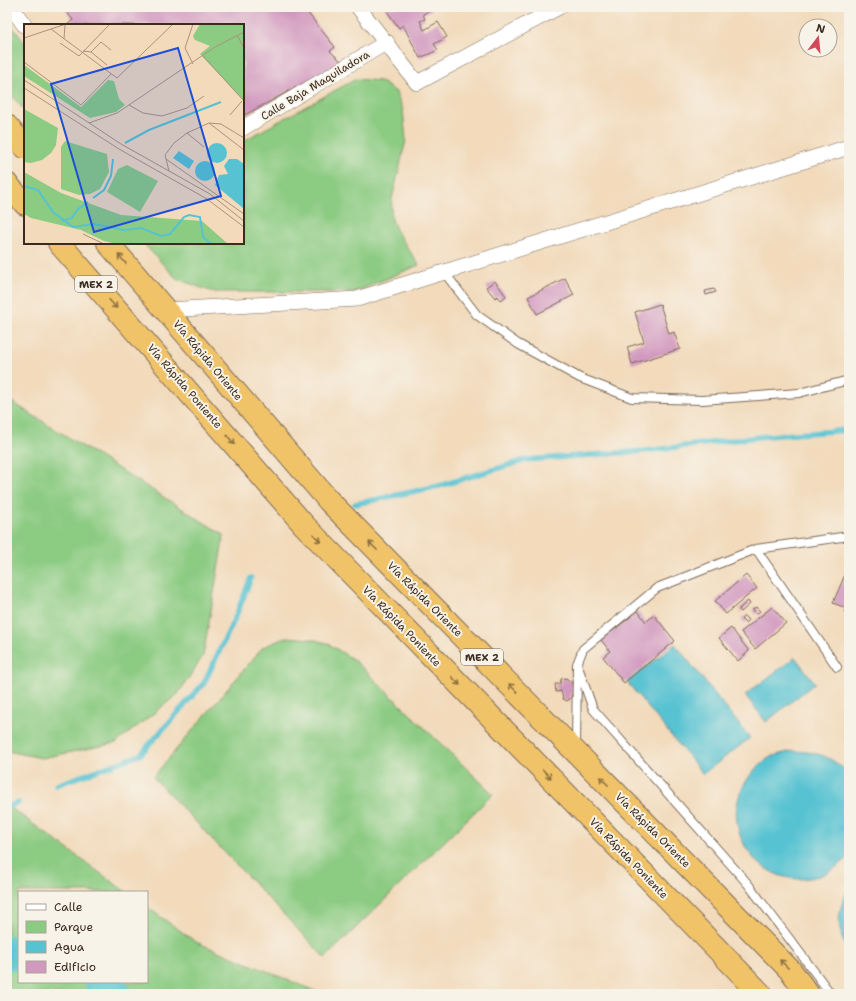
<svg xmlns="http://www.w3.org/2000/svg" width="856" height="1001" viewBox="0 0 856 1001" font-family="'Shantell Sans',sans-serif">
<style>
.green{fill:#8bcb82;stroke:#637a50}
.water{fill:#57c2d2;stroke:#497678}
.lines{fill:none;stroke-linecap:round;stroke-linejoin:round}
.stream{stroke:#57c2d2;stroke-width:5.5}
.river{stroke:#57c2d2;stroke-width:34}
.building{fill:#d299c0}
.service-casing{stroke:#7b6855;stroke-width:10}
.minor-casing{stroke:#7b6855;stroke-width:16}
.trunk-casing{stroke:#7b6855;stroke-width:24}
.service{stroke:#fff;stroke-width:8}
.minor{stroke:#fff;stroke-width:15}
.trunk{stroke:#f1c369;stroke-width:22}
.oneway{stroke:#8d6f40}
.labels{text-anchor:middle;stroke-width:4;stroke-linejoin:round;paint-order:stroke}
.shield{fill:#f7f3e8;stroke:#73665b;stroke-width:1}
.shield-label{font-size:10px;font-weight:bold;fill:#3b2a1e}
.street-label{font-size:11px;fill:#3b2a1e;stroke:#f7f3e8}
.inset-river{fill:none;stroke:#57c2d2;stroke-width:2}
.inset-road{fill:none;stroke:#a9947c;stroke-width:1}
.view{fill:#1d4ed8;fill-opacity:0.15;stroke:#1d4ed8;stroke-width:2}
.inset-edge{fill:none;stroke:#3b2a1e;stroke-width:2}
</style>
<rect width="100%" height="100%" fill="#f7f3e8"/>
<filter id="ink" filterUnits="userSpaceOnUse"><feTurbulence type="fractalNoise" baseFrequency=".025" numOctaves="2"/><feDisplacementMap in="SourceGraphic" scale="8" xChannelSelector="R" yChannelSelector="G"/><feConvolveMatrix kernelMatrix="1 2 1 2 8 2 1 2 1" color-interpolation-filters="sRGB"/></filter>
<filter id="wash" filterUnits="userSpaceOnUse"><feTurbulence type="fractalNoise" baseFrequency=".012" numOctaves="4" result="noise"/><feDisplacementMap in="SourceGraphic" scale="16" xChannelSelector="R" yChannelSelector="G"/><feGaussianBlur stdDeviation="0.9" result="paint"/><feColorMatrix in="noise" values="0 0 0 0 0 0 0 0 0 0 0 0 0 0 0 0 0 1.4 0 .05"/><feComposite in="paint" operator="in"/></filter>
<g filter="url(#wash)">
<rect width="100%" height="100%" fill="#f2dabb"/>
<!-- green -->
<path class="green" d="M7,20L25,43V111L7,90Z
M356,79L380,81L396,92L403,110L406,140L392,199L391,217L397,232L419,265L355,292H213L177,279L143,243H243V141Z
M7,399L224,535L203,656L178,694L116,743L42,758L7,751Z
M287,637L311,639L327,643L354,660L493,794L325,958L153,777L263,647Z
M7,805L126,892H19V982H147V907L196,942L322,994H7Z"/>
<!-- water -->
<path class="water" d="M675,644L750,738L703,774L627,682Z
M795,657L815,683L766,722L745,695Z
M849,704V750C843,734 845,720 849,704Z
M792,751C819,752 828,755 849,773V857C839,865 829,874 815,877C760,891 715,827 747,780C753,771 761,762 771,757C777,754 785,753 792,751Z
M849,888V953C836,929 836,912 849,888Z"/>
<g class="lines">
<!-- stream -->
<path class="stream" d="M355,504L439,486L526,460L645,451L767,436L849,430
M56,785L140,755L204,683L235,618L251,578
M7,807L18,803"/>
<!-- river -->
<path class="river" d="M7,952L19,954
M102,982L114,994"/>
</g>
<g id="blocks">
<!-- building -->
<path class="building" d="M63,7H303L335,47L330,51L342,62L243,116V25H67L73,20Z
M384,7H430L432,10L423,14L425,19L420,21L424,30L438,22L447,37L434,44L438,50L420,58L403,25L399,28Z
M565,278L574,295L537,314L528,297Z
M495,281L506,296L501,300L498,296L495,298L486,287Z
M714,289L716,292L706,295L705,291Z
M660,304L669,334L674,332L680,349L632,364L627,347L644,342L635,312Z
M849,565V614L844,612L846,608L833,603Z
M746,575L757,588L726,614L715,601Z
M748,601L750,604L741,612L739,609Z
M756,607L760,611L756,614L752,610Z
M772,607L786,623L755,649L741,632Z
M638,611L646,622L654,615L675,641L624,683L603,657L610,651L601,640Z
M744,616L748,620L745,623L741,619Z
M731,628L749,651L738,661L719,638Z
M566,678L572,683L573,692L570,699L567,701L563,699L561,691L556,692L555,684H560L561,679Z"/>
</g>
</g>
<g filter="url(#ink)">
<use href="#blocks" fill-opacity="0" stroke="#7b6855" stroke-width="1"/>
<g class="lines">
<defs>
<path id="service" d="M444,272L477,315L518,344L580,378L632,398L702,400L799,393L849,380
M756,549L837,667
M577,664L593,709L748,884L831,994
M576,747L577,664L583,649L657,588L756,549L849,536"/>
<path id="minor" d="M11,7L25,26
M358,7L417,83L559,7
M243,128L387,42
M166,310L357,299L849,147"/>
<path id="trunk" d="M7,126L25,147
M7,184L25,204
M59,243L304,525L761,994
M108,243L329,501L791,971L808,994"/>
</defs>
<!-- service casing -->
<use href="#service" class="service-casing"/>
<!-- minor casing -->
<use href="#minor" class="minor-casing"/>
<!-- trunk casing -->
<use href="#trunk" class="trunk-casing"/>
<!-- service -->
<use href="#service" class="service"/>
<!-- minor -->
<use href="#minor" class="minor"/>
<!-- trunk -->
<use href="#trunk" class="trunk"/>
</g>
<!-- one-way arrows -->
<defs><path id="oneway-shaft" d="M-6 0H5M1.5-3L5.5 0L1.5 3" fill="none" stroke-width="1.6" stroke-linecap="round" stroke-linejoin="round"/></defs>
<g class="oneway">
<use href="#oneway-shaft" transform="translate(122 259) rotate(-131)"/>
<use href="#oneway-shaft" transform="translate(113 304) rotate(48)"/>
<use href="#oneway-shaft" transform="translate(231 440) rotate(49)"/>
<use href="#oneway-shaft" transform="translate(317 538) rotate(46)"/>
<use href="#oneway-shaft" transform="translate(373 546) rotate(-135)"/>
<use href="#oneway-shaft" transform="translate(456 681) rotate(46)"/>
<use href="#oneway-shaft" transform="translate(513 688) rotate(-135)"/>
<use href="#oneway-shaft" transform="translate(547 774) rotate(46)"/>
<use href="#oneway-shaft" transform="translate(604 781) rotate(-135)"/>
<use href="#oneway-shaft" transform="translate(784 964) rotate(-135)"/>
</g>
</g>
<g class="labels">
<!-- shield labels -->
<g class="shield">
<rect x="75" y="276" width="42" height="16" rx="3"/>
<rect x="461" y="649" width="42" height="16" rx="3"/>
</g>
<g class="shield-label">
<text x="96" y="288">MEX 2</text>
<text x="482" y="661">MEX 2</text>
</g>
<!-- street labels -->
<g class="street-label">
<text transform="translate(315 85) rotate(-31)" y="4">Calle Baja Maquiladora</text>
<text transform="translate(208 360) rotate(50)" y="4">Vía Rápida Oriente</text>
<text transform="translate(185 386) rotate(49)" y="4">Vía Rápida Poniente</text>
<text transform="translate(425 599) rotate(45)" y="4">Vía Rápida Oriente</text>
<text transform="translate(402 626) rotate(46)" y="4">Vía Rápida Poniente</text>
<text transform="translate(653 830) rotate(45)" y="4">Vía Rápida Oriente</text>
<text transform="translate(629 858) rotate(46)" y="4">Vía Rápida Poniente</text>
</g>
</g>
<!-- overview -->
<g transform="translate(24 24)">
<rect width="220" height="220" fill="#f2dabb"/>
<path d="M176,0H220V77L176,30L186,22L171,16L169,12ZM0,41L57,83L84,56L90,57L95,75L101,81L92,88L66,94L0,52ZM0,85L34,104L32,121L27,129L18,136L7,139L0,138ZM41,117L83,130L85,148L76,165L66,170L55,171L37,165V123ZM103,141L134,157L116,188L83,168L94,145ZM0,148L37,169L97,191L178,197L204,220H93L80,217L57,206L7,194L0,190Z" fill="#8bcb82"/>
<path d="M183 129a10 10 0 1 1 20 0a10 10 0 1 1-20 0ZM155,127L170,137L165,145L149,134ZM205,135H213L220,140L219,184L191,161L195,151L204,150L200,142ZM171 147a10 10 0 1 1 20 0a10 10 0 1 1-20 0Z" fill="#57c2d2"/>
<path class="inset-river" d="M101,119L125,106L197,78M0,162L14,166L29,188L49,203L70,200L100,206L117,204L137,212L146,210L160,193L165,191L176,193L179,213L187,220M69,174L80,166L87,152L89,135M38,197L48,194L53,186L64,178"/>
<path class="inset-road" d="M27,5L93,54L149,0M213,11L220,24M0,14L42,0M40,15L41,1M36,19L55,32L86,0M59,27L67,28L83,41M67,28L77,18L87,26M179,32L220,77M0,38L57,81L87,50M169,40L161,24L169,0M0,56L97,120L186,170L220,197M0,64L95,125L183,175L220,203M105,81L119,89L138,92L163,84L180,72M206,91L218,77M65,99L93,89L191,23L220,8M185,99L220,126M163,109L180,123M142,135L220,190M145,147L141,131L150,119L163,109L185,99L197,100L220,114M59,210L80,220"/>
<path class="view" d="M154,24L197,172L70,208L27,60Z"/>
<rect width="220" height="220" class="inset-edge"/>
</g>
<!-- margin -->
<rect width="856" height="1001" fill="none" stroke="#f7f3e8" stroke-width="24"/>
<!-- legend -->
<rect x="18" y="891" width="130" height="92" fill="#f7f3e8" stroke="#aca397"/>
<rect x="26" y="904" width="20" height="6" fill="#ffffff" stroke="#aca397"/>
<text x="54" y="911" font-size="12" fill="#3b2a1e">Calle</text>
<rect x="26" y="921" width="20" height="12" fill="#8bcb82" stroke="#aca397"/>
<text x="54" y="931" font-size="12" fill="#3b2a1e">Parque</text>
<rect x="26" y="941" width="20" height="12" fill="#57c2d2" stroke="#aca397"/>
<text x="54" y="951" font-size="12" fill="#3b2a1e">Agua</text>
<rect x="26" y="961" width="20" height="12" fill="#d299c0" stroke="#aca397"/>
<text x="54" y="971" font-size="12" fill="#3b2a1e">Edificio</text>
<!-- north arrow -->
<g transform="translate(818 38) rotate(16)"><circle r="19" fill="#f7f3e8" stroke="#aca397"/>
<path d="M0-3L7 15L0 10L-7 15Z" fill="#d1495b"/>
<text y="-6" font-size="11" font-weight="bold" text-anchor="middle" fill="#3b2a1e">N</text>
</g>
</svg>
